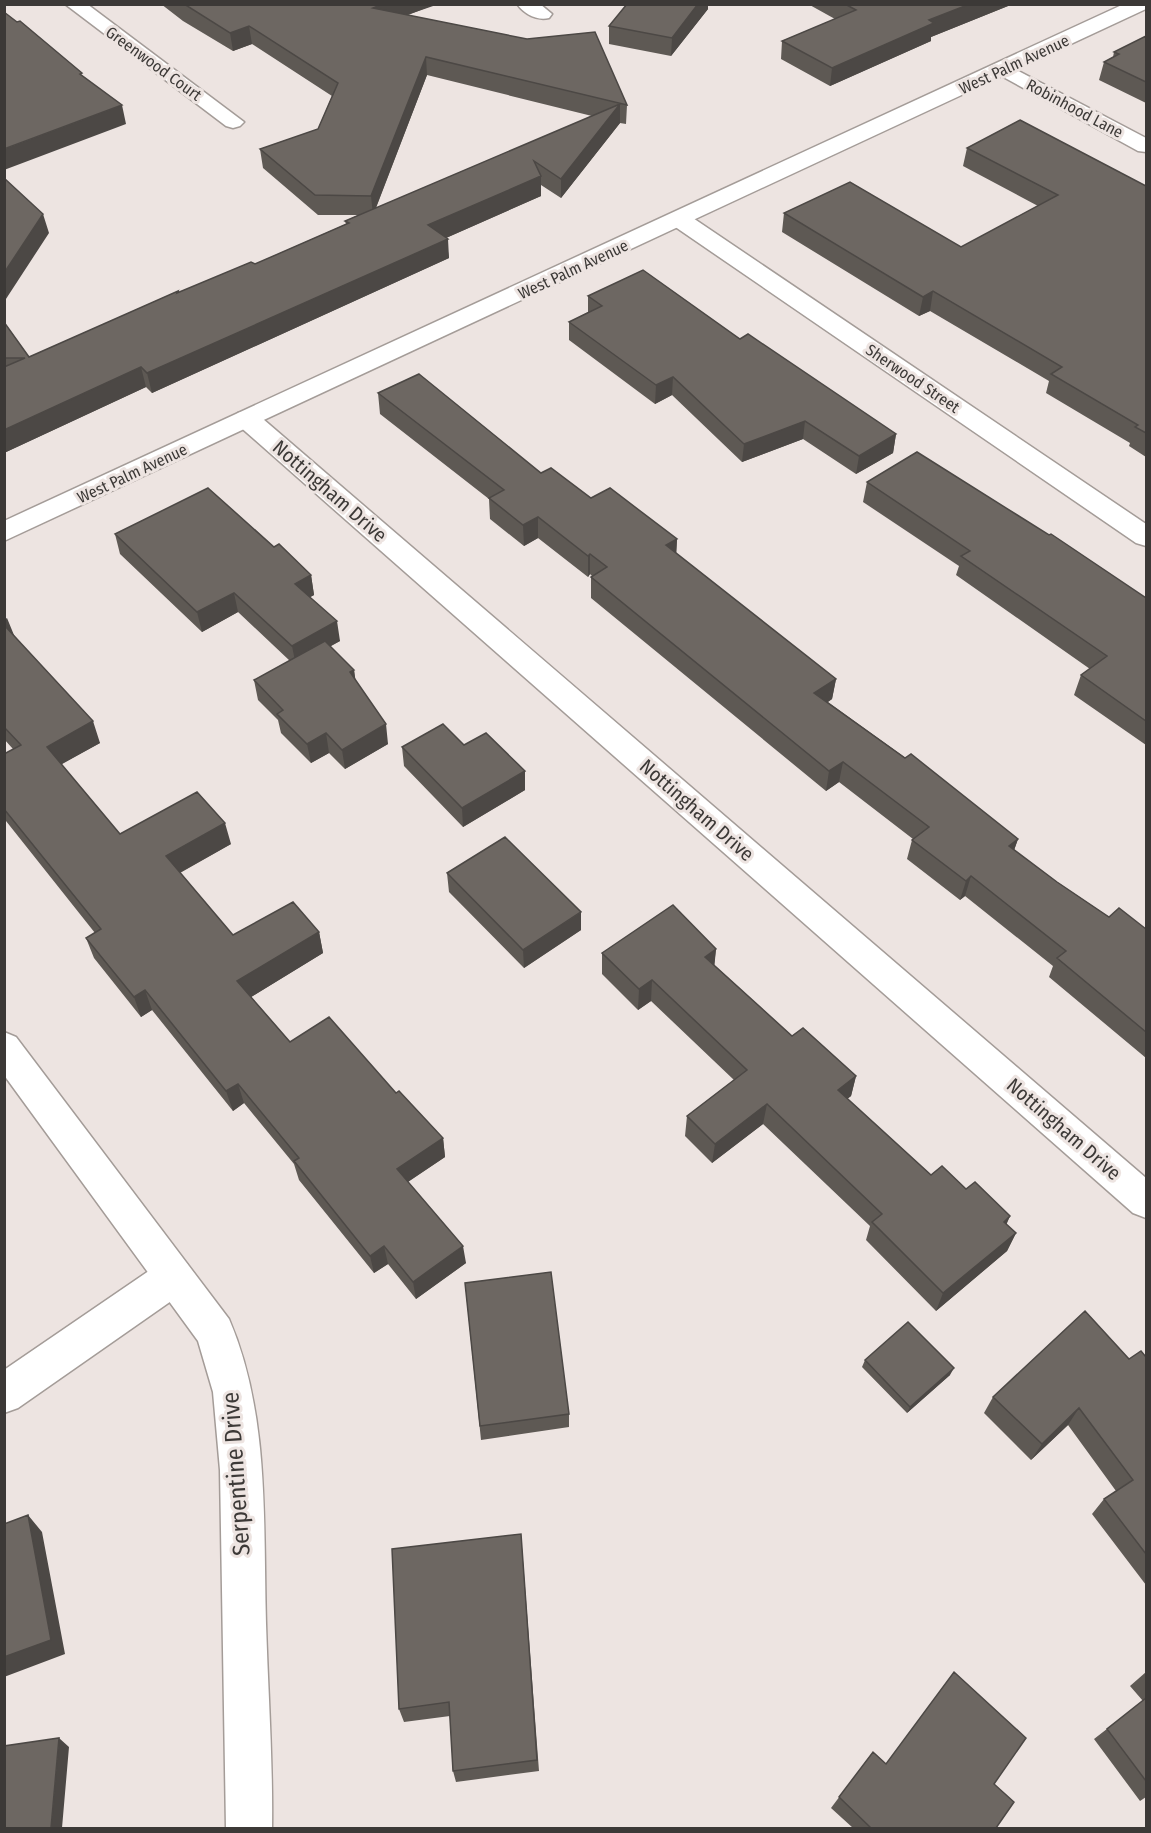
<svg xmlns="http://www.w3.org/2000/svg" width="1151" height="1833" viewBox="0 0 1151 1833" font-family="'Fira Sans Condensed',sans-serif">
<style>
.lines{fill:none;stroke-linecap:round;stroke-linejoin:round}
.minor-casing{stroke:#a49c98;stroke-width:3}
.tertiary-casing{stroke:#a49c98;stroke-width:3}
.minor{fill:#fff;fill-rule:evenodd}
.tertiary{fill:#fff;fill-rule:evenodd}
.wall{fill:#5e5954;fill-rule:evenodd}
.shaded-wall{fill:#4c4845}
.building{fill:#6d6762;stroke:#4c4845;stroke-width:1.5}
.labels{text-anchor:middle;stroke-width:6;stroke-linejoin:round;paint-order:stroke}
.far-street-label{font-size:16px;fill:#3c3937;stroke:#ede4e1}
.street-label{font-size:20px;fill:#3c3937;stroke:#ede4e1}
.near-street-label{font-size:24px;fill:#3c3937;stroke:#ede4e1}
</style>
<rect width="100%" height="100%" fill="#ede4e1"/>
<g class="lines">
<defs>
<path id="minor" d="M65,4H87L244,122L240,126L233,128L226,126Z
M517,4H540L552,14L549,18C537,21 524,14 517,4Z
M1003,63L1146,138V152L1138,151L996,73L993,69L996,65Z
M679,212L687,214L1146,524V546L1136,543L671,224L668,219L671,214Z
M247,411L256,413L1146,1178V1218L1133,1213L238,425L234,419L238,413Z
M173,1259L187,1264L192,1277L187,1290L18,1408L4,1413V1370L159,1264Z"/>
<path id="tertiary" d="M1124,4H1146V9L4,541V521Z
M4,1032L16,1037L229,1319C270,1414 263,1522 266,1624C268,1692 273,1761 272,1828H226L220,1470L213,1392L198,1341L4,1075Z"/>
</defs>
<!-- minor casing -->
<use href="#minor" class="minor-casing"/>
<!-- tertiary casing -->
<use href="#tertiary" class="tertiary-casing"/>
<!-- minor -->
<use href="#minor" class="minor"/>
<!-- tertiary -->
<use href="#tertiary" class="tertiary"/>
</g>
<!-- wall -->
<path class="wall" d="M161,4H436L408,15L627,105L626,124L620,123L561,198L541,185V196L446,238L449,258L152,393L146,387L4,453V322L29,357L178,291V293L255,264L346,224L345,221L358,215H318L263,168L260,149L318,129L332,96L252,44L233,51L183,21ZM427,75L592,116L376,208Z
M627,4H708V9L671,56L609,44V26Z
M808,4H1013L931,37V41L830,86L781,59L782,41L835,19Z
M1146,36V103L1099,80L1104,62L1113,57L1114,52Z
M967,148L1146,186V457L1129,446L1130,443L1046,393L1049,381L930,311L919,316L782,232L784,213L961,247L1038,206L963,166Z
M588,296L740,339L896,434L893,453L856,474L803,439L742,462L672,395L655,404L569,340V322L588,312Z
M378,393L541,473L591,498L677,539L676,554L836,679L832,699L828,702L1018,839L1014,850L1057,882L1109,917L1146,929V1058L1049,977L1053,966L965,896L960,900L907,859L912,840L913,839L839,782L826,791L591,598V577L592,576L590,574L588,577L538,538L524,546L490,519L489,499L380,414Z
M867,482L1146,598V745L1074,695L1081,675L1090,669L956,575L959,566L863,502Z
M115,534L274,547L311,575L314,595L310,597L340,641L330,646L354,670L355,680L388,744L345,769L329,753L311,763L281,733L278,720L258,700L254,680L290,661L238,612L202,632L120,554Z
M4,615L13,634L100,743L61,764L120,834L231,844L180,873L233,935L319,932L323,953L251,997L290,1042L396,1093L443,1138L445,1157L408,1182L466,1263L416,1299L388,1264L374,1273L299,1180L294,1164L244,1103L233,1111L152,1010L141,1017L94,958L86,938L95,933L6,821L4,822V754L13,749L4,739Z
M464,745L525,790L463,827L404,766L402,747Z
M447,873L581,930L524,968L449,892Z
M716,949L714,965L792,1036L856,1076L851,1096L847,1099L931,1175L966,1189L1010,1216L1006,1224L1016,1233L1007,1251L936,1311L866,1240L870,1226L763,1124L712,1163L685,1136L687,1116L734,1080L651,1001L638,1010L602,974V953Z
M465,1283L569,1414V1427L481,1440Z
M1146,1357V1585L1092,1514L1104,1499L1116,1491L1068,1425L1031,1460L984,1413L993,1397L1129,1359Z
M865,1360L950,1375L907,1413L862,1367Z
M521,1534L539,1771L456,1782L453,1771L450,1716L404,1722L399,1709Z
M1146,1672V1797L1140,1801L1094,1739L1143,1701L1130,1686Z
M873,1752L886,1764L994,1784L996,1828H853L831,1808Z"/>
<!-- shaded-wall -->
<path class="shaded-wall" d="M383,4H436V5L375,26L373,8Z
M698,4H708V9L671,56L672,38Z
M970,4H1013L931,37V41L830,86L832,68L929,20Z
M249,26L252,44L233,51L230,33Z
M426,57L427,75L373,215L371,196Z
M620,104V123L561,198V179Z
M122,105L126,124L4,170V149Z
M541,176V196L430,245L428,225Z
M43,214L49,233L4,302V273Z
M448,239L449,258L152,393L147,373Z
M933,291L930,311L919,316L923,297Z
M141,367L146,387L4,453V430Z
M673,377L672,395L655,404L656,385Z
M805,421L803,439L742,462L744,444Z
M896,434L893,453L856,474L859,456Z
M538,517V538L524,546L523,525Z
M677,539L676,559L666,545Z
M590,554V574L588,577V556Z
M311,575L314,595L298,604L295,584Z
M234,593L238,612L202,632L197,612Z
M7,618L16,640L4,630V620Z
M337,621L340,641L296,666L292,646Z
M354,670L357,690L350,672Z
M836,679L832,699L811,713L814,693Z
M93,721L100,743L55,768L47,747Z
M386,724L388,744L345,769L342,750Z
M326,733L329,753L311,763L307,744Z
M843,762L839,782L826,791L829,771Z
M525,771V790L463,827L462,808Z
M225,823L231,844L172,877L166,856Z
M1018,839L1011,859L1009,846Z
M971,876L965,896L960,900L966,881Z
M581,912V930L524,968L523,950Z
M319,932L323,953L243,1002L237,981Z
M716,949L714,970L705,957Z
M652,980L651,1001L638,1010L639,989Z
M145,990L152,1010L141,1017L134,997Z
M856,1076L851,1096L833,1110L838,1090Z
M238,1084L244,1103L233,1111L226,1091Z
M767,1104L763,1124L712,1163L715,1144Z
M443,1138L445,1157L400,1187L397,1169Z
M1010,1216L1002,1235L1004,1222Z
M1016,1233L1007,1251L936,1311L943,1293Z
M384,1246L388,1264L374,1273L370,1256Z
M463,1246L466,1263L416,1299L413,1282Z
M954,1368L950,1375L907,1413L910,1407Z
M1079,1408L1068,1425L1031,1460L1042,1444Z
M28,1515L42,1532L65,1654L4,1677V1657Z
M59,1738L69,1747L62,1828H51Z"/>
<!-- building -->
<path class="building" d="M184,4H383L373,8L527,39L595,32L627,105L426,57L371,196L315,195L260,149L318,129L338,83L249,26L230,33Z
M627,4H698L672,38L609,26Z
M845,4H970L929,20L934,23L832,68L782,41L856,10Z
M4,12L17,22L20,21L82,73L80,74L122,105L4,149Z
M1146,36V82L1104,62L1119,54L1114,52Z
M620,104L561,179L534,161L541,176L428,225L448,239L147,373L141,367L4,430V367L25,358H4V322L29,357L178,291L177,293L251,262L255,264L349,223L345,221Z
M1020,120L1146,186V433L1135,427L1138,425L1051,374L1062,367L933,291L923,297L784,213L850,182L961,247L1058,195L967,148Z
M4,178L43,214L4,273Z
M643,270L740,339L748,334L896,434L859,456L805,421L744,444L673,377L656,385L569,322L602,306L588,296Z
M419,374L541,473L551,468L591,498L610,488L677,539L666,545L836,679L814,693L905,758L911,754L1018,839L1009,846L1057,882L1109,917L1119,908L1146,929V1032L1057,958L1066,951L971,876L966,881L912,840L929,827L843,762L829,771L591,577L607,567L590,554L588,556L538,517L523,525L489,498L504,490L378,393Z
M917,452L1049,535L1051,534L1146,598V721L1081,675L1107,656L961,556L970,551L867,482Z
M208,488L274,547L279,544L311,575L295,584L337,621L292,646L234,593L197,612L115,534Z
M4,625L93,721L47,747L120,834L197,792L225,823L166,856L233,935L293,902L319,932L237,981L290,1042L329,1017L396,1093L399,1091L443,1138L397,1169L463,1246L413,1282L384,1246L370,1256L294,1161L299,1158L238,1084L226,1091L145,990L134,997L86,938L101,929L4,809V754L21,745L4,727Z
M325,641L354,670L350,672L386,724L342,750L326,733L307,744L277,714L283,710L254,680Z
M443,724L464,745L486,733L525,771L462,808L402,747Z
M505,837L581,912L523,950L447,873Z
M673,905L716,949L705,957L792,1036L803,1028L856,1076L838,1090L931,1175L942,1166L966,1189L975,1182L1010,1216L1004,1222L1016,1233L943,1293L872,1222L882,1214L767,1104L715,1144L687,1116L747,1070L652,980L639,989L602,953Z
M551,1272L569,1414L480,1426L465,1283Z
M1085,1311L1129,1359L1141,1351L1146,1357V1554L1104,1499L1133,1480L1079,1408L1042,1444L993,1397Z
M908,1322L954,1368L910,1407L865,1360Z
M28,1515L51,1640L4,1657V1524Z
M521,1534L537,1760L453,1771L449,1702L399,1709L392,1549Z
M954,1672L1026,1738L994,1784L1014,1802L996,1828H871L839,1797L873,1752L886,1764Z
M1146,1698V1781L1107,1729Z
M59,1738L51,1828H4V1746Z"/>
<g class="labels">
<!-- far-street labels -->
<g class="far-street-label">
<text transform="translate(154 63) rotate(36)" y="6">Greenwood Court</text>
<text transform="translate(1014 64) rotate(-25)" y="6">West Palm Avenue</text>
<text transform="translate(1075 108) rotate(28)" y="6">Robinhood Lane</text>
<text transform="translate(573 269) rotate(-25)" y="6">West Palm Avenue</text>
<text transform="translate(913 378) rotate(34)" y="6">Sherwood Street</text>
<text transform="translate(132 473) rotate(-25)" y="6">West Palm Avenue</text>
</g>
<!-- street labels -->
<g class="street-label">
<text transform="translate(330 491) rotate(41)" y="7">Nottingham Drive</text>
<text transform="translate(697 810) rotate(41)" y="7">Nottingham Drive</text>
<text transform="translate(1064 1129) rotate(41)" y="7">Nottingham Drive</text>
</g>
<!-- near-street labels -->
<g class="near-street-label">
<text transform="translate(236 1474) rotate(-94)" y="8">Serpentine Drive</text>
</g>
</g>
<!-- border -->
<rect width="1151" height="1833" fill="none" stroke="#3c3937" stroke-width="12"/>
</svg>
